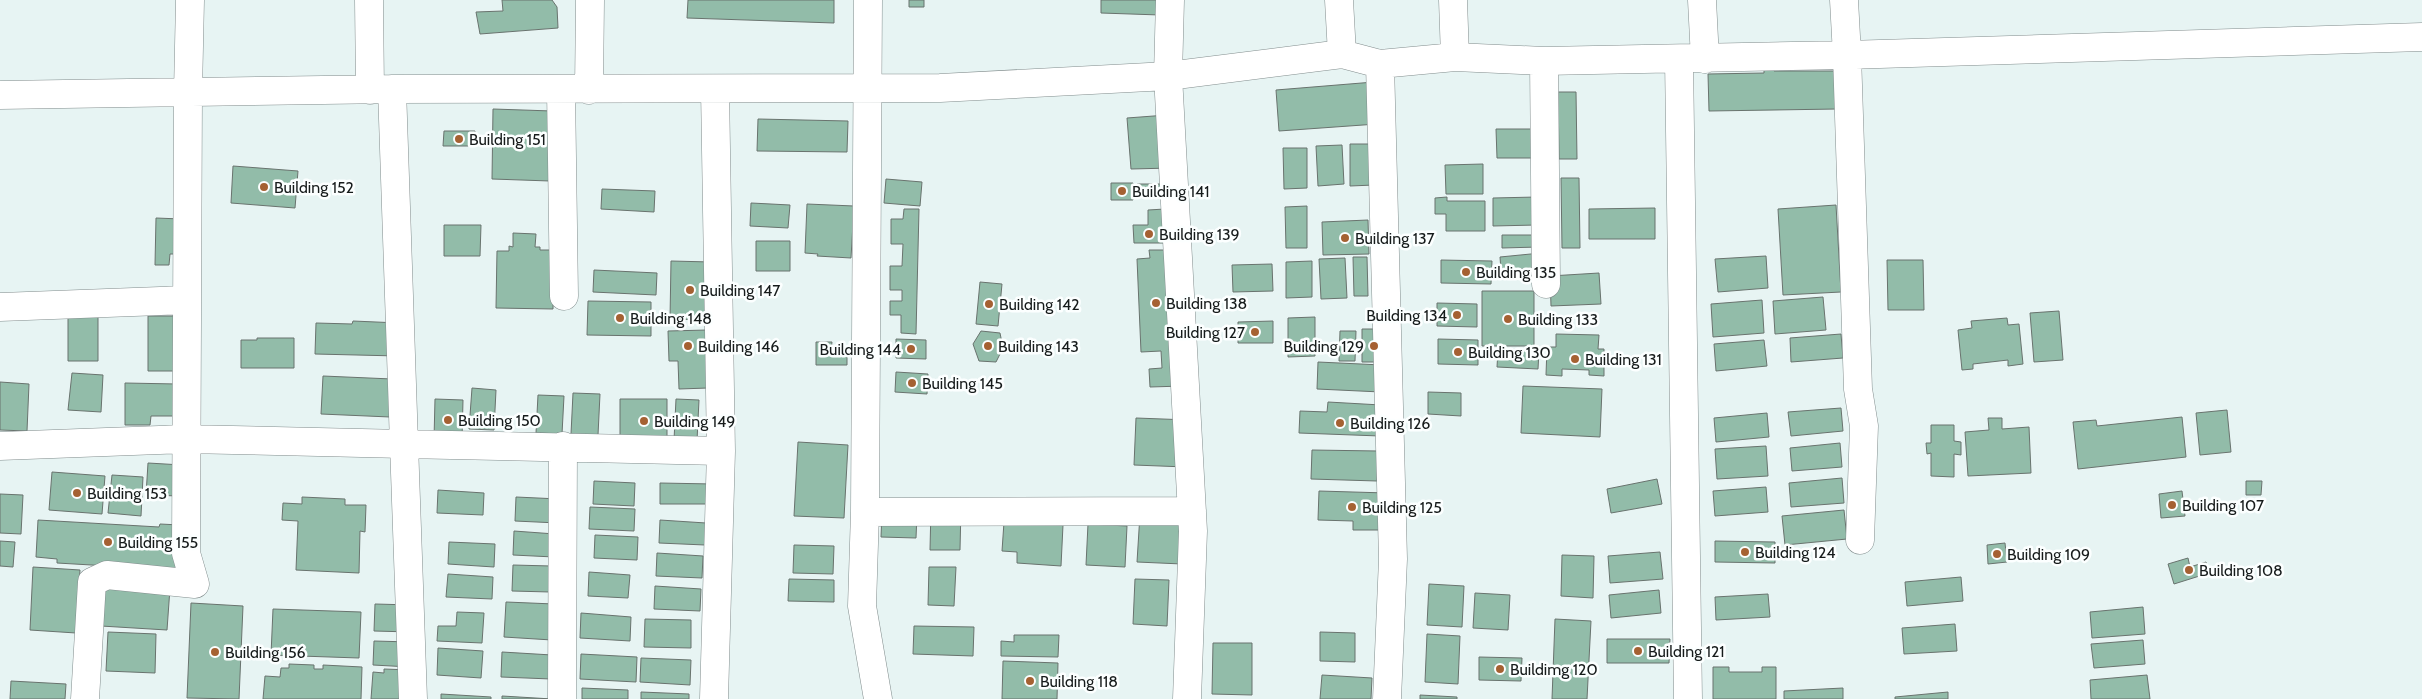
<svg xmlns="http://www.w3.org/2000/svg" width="2422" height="699" viewBox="0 0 2422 699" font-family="Cabin,sans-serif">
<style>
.building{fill:#92bca9;stroke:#69736e}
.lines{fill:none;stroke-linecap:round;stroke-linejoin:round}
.minor-casing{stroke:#828d8d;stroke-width:29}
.minor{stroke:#fff;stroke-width:28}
.poi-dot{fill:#a56132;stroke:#fcffff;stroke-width:2}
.labels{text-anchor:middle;stroke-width:5;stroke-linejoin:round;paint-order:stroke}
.poi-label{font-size:16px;fill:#161b1b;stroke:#fcffff;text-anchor:start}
</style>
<rect width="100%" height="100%" fill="#e7f4f3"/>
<!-- building -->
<path class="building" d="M502,0H552L557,7L558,28L480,34L476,12L503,11Z
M688,0H834V23L687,18Z
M909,0H924V7H909Z
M1101,0H1161L1160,15L1101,13Z
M1764,64H1774V71H1837V109L1709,111L1708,74L1764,73Z
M1374,82L1377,124L1279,131L1276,90Z
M1558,92H1576L1577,159H1559Z
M493,109L552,111L550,181L492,179Z
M1167,115L1171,168L1131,169L1127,118Z
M758,119L848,121L847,152L757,151Z
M1496,129H1536V158H1497Z
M444,131H475V146H443Z
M1350,144H1374V185L1350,186Z
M1342,145L1344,184L1318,186L1316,146Z
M1283,148H1307V188L1284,189Z
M1483,164V194H1446L1445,165Z
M233,166L298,171L295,208L231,203Z
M1561,178H1579L1580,248H1562Z
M886,179L922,182L920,206L884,203Z
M1111,183H1133V200H1111Z
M1137,184H1165V195H1136Z
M602,189L655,191L654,212L601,209Z
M1447,197V201H1485V231H1446V214H1435V198Z
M1537,197V225L1493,226V198Z
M751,203L790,205L788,228L750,226Z
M807,204L854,206L851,258L817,256L818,254L805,253Z
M1836,205L1841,292L1783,295L1778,209Z
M1307,206V248H1286L1285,207Z
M1655,208V239H1589V209Z
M904,209H919L916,334L901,333V315H890V301H902V290H890V266H902L903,244H891V219H903Z
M1165,209L1166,243H1134L1133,225H1148V210Z
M156,218L181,219L180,254H170L169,265H155Z
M1368,220L1369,254L1323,255L1322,222Z
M444,225H481L480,256H444Z
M513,233L536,234L535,247H540V250H554L553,309L496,308L497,251H509V246L513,247Z
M1502,235H1538L1539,247L1502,248Z
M756,241H790V271H756Z
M1149,250H1172L1183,386L1150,387L1149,369L1162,368L1161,351L1141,352L1137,259L1150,258Z
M1541,253L1542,267L1501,271L1500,257Z
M1766,256L1768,288L1718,292L1715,259Z
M1353,257H1367L1368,296H1354Z
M1345,258L1347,298L1321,299L1319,259Z
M1441,260L1492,261L1491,284L1441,283Z
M1887,260H1923L1924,310H1888Z
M671,261L711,262L710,320L670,319Z
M1312,261V297L1286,298V262Z
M1272,264L1273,291L1233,292L1232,265Z
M594,270L657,273L656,295L593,292Z
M1599,273L1601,304L1551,306L1550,276Z
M980,282L1002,284L998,326L976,324Z
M1482,291H1534V346H1482Z
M1823,297L1826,330L1775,334L1773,301Z
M1762,300L1764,333L1713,337L1711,304Z
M588,301L651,302V336L587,335Z
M1437,303L1477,304V327L1437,326Z
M2059,311L2063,360L2034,362L2030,313Z
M98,312V361H68V317Z
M148,316H180L181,371H148Z
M1315,317V356L1288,357V318Z
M2007,318L2008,325L2019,324L2023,364L2008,366V360L1973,364V369L1962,370L1958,330L1972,328L1971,321Z
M353,321L399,323L398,356L315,354L316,323L352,324Z
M1273,321V343H1238V322Z
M1362,329H1386V362H1362Z
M707,330L708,388L679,389L678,361H669L668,331Z
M981,331L1000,333L1003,348L996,362L979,361L973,344Z
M1340,331H1356L1355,361H1339Z
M1556,334L1599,335L1598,349H1604V376L1589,375V370L1562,369V376L1546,375L1547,347H1556Z
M1841,334L1843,358L1791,362L1790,338Z
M257,338H294V368H241V340H257Z
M896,339L926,340V359L896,358Z
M1438,339L1478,340V365L1438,364Z
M1764,340L1767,366L1716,371L1714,344Z
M816,342H832L831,350H847V365H816Z
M1498,350L1539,351L1538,369L1497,367Z
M1318,362L1382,365L1381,392L1317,389Z
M896,372L928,374L927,394L895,392Z
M72,373L103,375L101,412L68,410Z
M323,376L392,379L390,417L321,414Z
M0,382L29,384L27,431L0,430Z
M125,383L177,384V416H151L150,425H125Z
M1523,386L1602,389L1600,437L1521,433Z
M472,388L496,390L494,430L469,429Z
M1428,392L1461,393V416L1428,414Z
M573,393L600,394L598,435L571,434Z
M538,395L564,396L562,434L536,433Z
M435,399L463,400L462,440L434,439Z
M620,399H667V443L620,442Z
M676,399L699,400L697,441L674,440Z
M1328,402L1381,405L1380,436L1299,433L1300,411L1327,412Z
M1841,408L1843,431L1791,436L1788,412Z
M2227,410L2231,452L2200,455L2196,413Z
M1767,413L1769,437L1716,442L1714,418Z
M2182,417L2186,457L2078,469L2073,422L2096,420L2097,426Z
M1136,418L1189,420L1186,467L1134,465Z
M1988,418H2002V429L2029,427L2031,473L1968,476L1965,432L1989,430Z
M1931,425H1954V441L1961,442V455L1954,454V477L1931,476V453L1927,454L1926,443H1931Z
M798,442L848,445L844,518L794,516Z
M1840,443L1842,467L1792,471L1790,448Z
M1766,446L1768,476L1717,479L1715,449Z
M1312,450L1378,451L1377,481L1311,479Z
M148,463L182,465L180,496L146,495Z
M52,472L105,476L102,514L49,510Z
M112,475L143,477L141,516L108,513Z
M1842,478L1844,503L1791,507L1789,483Z
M1657,479L1662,504L1611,513L1607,489Z
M594,481L635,483L634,506L593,504Z
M2246,481H2262L2261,495H2246Z
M660,483L713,484L712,504H660Z
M1766,487L1768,512L1715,516L1713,491Z
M438,490L484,493L483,515L437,513Z
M1319,491L1387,493L1385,530H1353V521L1318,520Z
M2182,491L2185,516L2161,518L2159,494Z
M0,494L23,495L21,534L0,533Z
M302,497L345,499V505H366L365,532L360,531L359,573L296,570L298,521L282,520L283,503L302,504Z
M516,497L559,499L558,523L515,521Z
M590,507L635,509L634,531L589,529Z
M931,507H961L960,550H930Z
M1844,510L1847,539L1785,545L1782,516Z
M882,513L917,514L916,538L881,537Z
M1140,514L1185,517L1182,564L1137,562Z
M38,520L159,527L160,524L180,525L178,570L57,563V559L36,557Z
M660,520L706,523L705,545L659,543Z
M1004,522L1063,525L1061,566L1017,563V552L1002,551Z
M1088,524L1127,526L1125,567L1086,565Z
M514,531L555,534L554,557L513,555Z
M595,535L638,537L637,560L594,558Z
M0,541L15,542L13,567L0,566Z
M1715,541L1775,542V563L1715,562Z
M449,542L495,544L494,567L448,564Z
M2005,543L2007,562L1988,564L1987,545Z
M794,545L834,546L833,574L793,573Z
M1660,552L1663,579L1610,583L1608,556Z
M657,553L703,556L702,578L656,576Z
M1562,555L1594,556L1593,598L1561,596Z
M2188,558L2190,567L2206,562L2209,573L2174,584L2168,564Z
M513,565L551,566L550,592L512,591Z
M33,567L80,570L76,633L30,630Z
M929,567H956L954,606L928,605Z
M589,572L630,575L628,598L588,596Z
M448,574L493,577L492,599L446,597Z
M1961,577L1963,601L1907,606L1905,582Z
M789,579L834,580V602L788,601Z
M1135,579L1169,580L1167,626L1133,624Z
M103,584L170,588L167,630L101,626Z
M1429,584L1464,586L1462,627L1427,625Z
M655,586L701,589L700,611L654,609Z
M1659,590L1661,613L1611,618L1609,595Z
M1475,593L1510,595L1508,630L1473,628Z
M1768,594L1770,617L1716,620L1715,597Z
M506,602L554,604L552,640L504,637Z
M191,603L243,606L239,699L187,698Z
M375,604L412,605L411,632L374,631Z
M2143,607L2145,634L2092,638L2090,612Z
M273,609L361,612L359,658L271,655Z
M457,612L484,613L482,643L437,641L438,626H456Z
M581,613L631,617L630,641L580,638Z
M645,619L691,620V648L644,647Z
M1555,619L1591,621L1587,699H1552Z
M1955,624L1957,651L1904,654L1902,628Z
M914,626L974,627L973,656L913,654Z
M108,632L156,634L155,673L106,671Z
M1320,632L1355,633V662L1320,661Z
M1427,634L1460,636L1458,684L1425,682Z
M1014,635H1059L1058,657L1001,656V641L1014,642Z
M1607,639H1670L1669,663H1607Z
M2143,640L2145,664L2094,668L2091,644Z
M374,641L411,642L410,667L373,665Z
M1213,643H1252V695L1212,694Z
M438,648L483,651L481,678L437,675Z
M502,652L552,655L551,679L501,677Z
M581,654L637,657L636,682L580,679Z
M1479,657L1522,658L1521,681L1479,680Z
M641,658L691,660L690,685L640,682Z
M1003,661L1058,663L1057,699H1002Z
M289,664L314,665V669H323V665L362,667L361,699H263L265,676L280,677L281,668H289Z
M1713,667H1729V672H1762V667H1776V699H1713Z
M384,669L411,670L409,699H371L373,672L384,673Z
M1322,675L1372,678L1371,699H1320Z
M2147,675L2150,699H2091L2090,680Z
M11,681L66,684L65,699H10Z
M582,688L628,690V699H582Z
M1843,688V699H1784V691Z
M641,692L689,694V699H641Z
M1948,692V699H1895V697Z
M441,694L491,697V699H441Z
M1420,695L1457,697V699H1420Z
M502,696L552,699H502Z"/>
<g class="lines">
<defs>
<path id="minor" d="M369,0L370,90
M868,0L865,512L862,606L878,699
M1170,0L1168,76L1193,531L1187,699
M1339,0L1342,54
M1453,0L1455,57
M1702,0L1705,59
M1679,59L1688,699
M1544,61L1546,284
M1380,64L1393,559L1387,699
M561,90L564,296
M589,90L590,0
M0,95L392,89L940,88L1168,76L1342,54L1380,64L1455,57L1544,61L1847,55L1844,0
M0,307L187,300
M0,446L186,439L404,444L392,89
M865,512L1192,511
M1860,540L1864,426L1858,389L1847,55L2422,37
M85,699L92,582L107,575L195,584L186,553L188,92L190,0
M413,699L404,444L721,451L715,89
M562,699L563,446
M714,699L721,451"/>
</defs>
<!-- minor casing -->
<use href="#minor" class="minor-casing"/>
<!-- minor -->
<use href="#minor" class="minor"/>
</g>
<!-- markers -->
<g class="poi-dot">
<circle cx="459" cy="139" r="5"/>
<circle cx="264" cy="187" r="5"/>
<circle cx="1122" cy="191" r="5"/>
<circle cx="1149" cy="234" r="5"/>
<circle cx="1345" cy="238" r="5"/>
<circle cx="1466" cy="272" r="5"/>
<circle cx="690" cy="290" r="5"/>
<circle cx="1156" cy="303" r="5"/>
<circle cx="989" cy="304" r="5"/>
<circle cx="1457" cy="315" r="5"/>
<circle cx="620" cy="318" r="5"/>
<circle cx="1508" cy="319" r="5"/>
<circle cx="1255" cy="332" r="5"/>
<circle cx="688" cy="346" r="5"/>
<circle cx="988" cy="346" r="5"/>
<circle cx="1374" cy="346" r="5"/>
<circle cx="911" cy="349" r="5"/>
<circle cx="1458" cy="352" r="5"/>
<circle cx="1575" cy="359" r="5"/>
<circle cx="912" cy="383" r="5"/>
<circle cx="448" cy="420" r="5"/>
<circle cx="644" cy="421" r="5"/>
<circle cx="1340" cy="423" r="5"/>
<circle cx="77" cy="493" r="5"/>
<circle cx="2172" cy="505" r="5"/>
<circle cx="1352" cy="507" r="5"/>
<circle cx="108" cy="542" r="5"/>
<circle cx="1745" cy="552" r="5"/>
<circle cx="1997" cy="554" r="5"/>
<circle cx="2189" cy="570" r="5"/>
<circle cx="1638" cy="651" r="5"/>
<circle cx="215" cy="652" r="5"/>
<circle cx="1500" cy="669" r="5"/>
<circle cx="1030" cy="681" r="5"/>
</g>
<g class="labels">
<!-- poi labels -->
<g class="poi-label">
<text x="469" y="145">Building 151</text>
<text x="274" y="193">Building 152</text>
<text x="1132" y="197">Building 141</text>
<text x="1159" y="240">Building 139</text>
<text x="1355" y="244">Building 137</text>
<text x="1476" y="278">Building 135</text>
<text x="700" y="296">Building 147</text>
<text x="1166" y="309">Building 138</text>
<text x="999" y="310">Building 142</text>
<text x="1447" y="321" text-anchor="end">Building 134</text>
<text x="630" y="324">Building 148</text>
<text x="1518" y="325">Building 133</text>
<text x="1245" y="338" text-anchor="end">Building 127</text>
<text x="698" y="352">Building 146</text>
<text x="998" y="352">Building 143</text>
<text x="1364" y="352" text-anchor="end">Building 129</text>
<text x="901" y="355" text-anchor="end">Building 144</text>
<text x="1468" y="358">Building 130</text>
<text x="1585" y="365">Building 131</text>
<text x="922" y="389">Building 145</text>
<text x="458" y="426">Building 150</text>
<text x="654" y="427">Building 149</text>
<text x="1350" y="429">Building 126</text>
<text x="87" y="499">Building 153</text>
<text x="2182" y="511">Building 107</text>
<text x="1362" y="513">Building 125</text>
<text x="118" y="548">Building 155</text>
<text x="1755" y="558">Building 124</text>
<text x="2007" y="560">Building 109</text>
<text x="2199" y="576">Building 108</text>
<text x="1648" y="657">Building 121</text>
<text x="225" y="658">Building 156</text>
<text x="1510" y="675">Buildimg 120</text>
<text x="1040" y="687">Building 118</text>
</g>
</g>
</svg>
